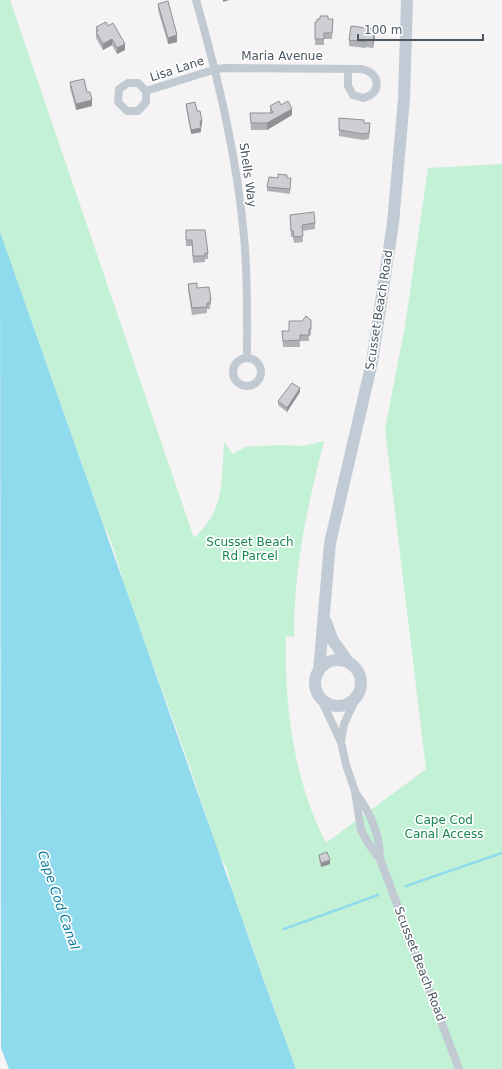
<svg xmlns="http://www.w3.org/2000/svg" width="502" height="1069" viewBox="0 0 502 1069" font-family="'DejaVu Sans',sans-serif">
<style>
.green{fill:#c3f1d5}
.water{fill:#90daee}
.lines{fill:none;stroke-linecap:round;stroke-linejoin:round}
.stream{stroke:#90daee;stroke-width:2.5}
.street{stroke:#c1cad2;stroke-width:8}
.secondary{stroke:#c1cbd6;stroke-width:12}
.wall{fill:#b0b2b7}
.shaded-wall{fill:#909195}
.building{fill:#cdcfd5;stroke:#909195}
.labels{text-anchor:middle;stroke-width:3.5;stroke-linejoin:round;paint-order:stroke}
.street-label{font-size:12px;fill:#4a5661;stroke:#fff}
.park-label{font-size:12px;fill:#17864f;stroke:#fff}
.water-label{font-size:13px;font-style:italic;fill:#0c7c9b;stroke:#fff}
</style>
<rect width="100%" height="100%" fill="#f5f3f3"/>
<!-- green -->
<path class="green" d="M0,0H10L194,538C226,509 221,481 224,442L233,454L245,447L280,445L303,446L324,441C307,509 294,565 294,637L286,636C284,706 294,781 326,843L426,769L385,429L405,326L428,168L502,164V1069H296L233,893L227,869L219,855C193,773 164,693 133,612C122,582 117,550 102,521L33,326L0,239Z"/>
<!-- water -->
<path class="water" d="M0,232L263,978L296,1069H9L1,1048Z"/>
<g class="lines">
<!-- stream -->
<path class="stream" d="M406,886L502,853
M284,929L378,895"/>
<!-- street -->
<path class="street" d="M196,0C218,78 237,156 244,237C248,277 247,317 247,358
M146,91L138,83H128L119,89L118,102L127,111H138L146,102V91L216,69L226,68L361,69C380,71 383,94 363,98L353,95L348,86V69
M233 372a14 14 0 1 1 28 0a14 14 0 1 1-28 0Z
M319,695L341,742L346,765L355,791L361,830L370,846L380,859L459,1069
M341,741L344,724L357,696
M355,792C370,812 380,833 380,859"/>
<!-- secondary -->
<path class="secondary" d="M326,622L332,639L348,662
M315 683a23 23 0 1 1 46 0a23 23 0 1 1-46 0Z
M319,671L330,543L372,362L393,223L404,99L407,0"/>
</g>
<!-- wall -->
<path class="wall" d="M158,4L177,42L168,44L158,10Z
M328,19H333L332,39H324V45H315V22Z
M108,26L125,50L117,54L112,45L103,50L96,38V27Z
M375,36L373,48L366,47V48L349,46V40Z
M70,82L87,92L92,106L76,110L70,88Z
M186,104L197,111L202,125H201V132L191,134L186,108Z
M281,105L292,115L267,130H251L250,113H270V106Z
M339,118L364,123L370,130L369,139L363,140L339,136Z
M278,178H287L291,182L290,194L267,191V187Z
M290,215L315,223V229L302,231L303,242L294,243L293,237H291Z
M186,230L208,253V259H205V262L193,263L192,246H186Z
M188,284L197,288L211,299V305H210V309H207V313L192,315L188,290Z
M311,320V335L309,336V341H300V347H283L282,331H289Z
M300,392L287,412L278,405V401Z
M319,855L330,864L321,867L319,859Z"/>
<!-- shaded-wall -->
<path class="shaded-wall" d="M223,0H229L223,2Z
M375,29V36L373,48V41Z
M177,35V42L168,44V38Z
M112,39V45L103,50V44Z
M125,44V50L117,54V48Z
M92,100V106L76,110V104Z
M292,109V115L267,130V123Z
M200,121H202V125L200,126Z
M201,128V132L191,134V130Z
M300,388V392L287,412V408Z
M330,860V864L321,867V863Z"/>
<!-- building -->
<path class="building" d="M168,1L177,35L168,38L158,4Z
M320,16H328V19H333L332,33H324V39H315V22H317V19H320Z
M106,22L108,26L113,23L125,44L117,48L112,39L103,44L96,32L98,31L96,27Z
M351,26L375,29L373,41L366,40V42L349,40Z
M84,79L87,92H90L92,100L76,104L70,82Z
M279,101L281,105L288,101L292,109L267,123H251L250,113H273L270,106Z
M195,102L197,111H200L202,121H200L201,128L191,130L186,104Z
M339,118L364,120V123H370L369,133L363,134L339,130Z
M278,174L287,175V178H291L290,189L267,187L269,177L278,178Z
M314,212L315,223L302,225L303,236L294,237L293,231H291L290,215Z
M186,230H205L208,253H205V256H193L192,240H186Z
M197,283V288L209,287L211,299H210V303H207V307L192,308L188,284Z
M306,316L311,320V329H309V335H300V340L283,341L282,331H289V321H302Z
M292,383L300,388L287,408L278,401Z
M327,852L330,860L321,863L319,855Z"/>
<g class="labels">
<!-- street labels -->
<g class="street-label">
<text x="282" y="60">Maria Avenue</text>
<text transform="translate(177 69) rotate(-18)" y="4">Lisa Lane</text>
<text transform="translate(248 175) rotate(82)" y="4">Shells Way</text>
<text transform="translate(379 310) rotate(-81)" y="4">Scusset Beach Road</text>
<text transform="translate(420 964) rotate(69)" y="4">Scusset Beach Road</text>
</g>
<!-- park labels -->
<g class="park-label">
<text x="250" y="546">Scusset Beach<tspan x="250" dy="14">Rd Parcel</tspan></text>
<text x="444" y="824">Cape Cod<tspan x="444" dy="14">Canal Access</tspan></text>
</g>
<!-- water labels -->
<g class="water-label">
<text transform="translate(59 900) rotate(71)" y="5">Cape Cod Canal</text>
</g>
</g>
<!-- scale -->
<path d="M358 34v6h125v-6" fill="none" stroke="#4a5661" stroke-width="2"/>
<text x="364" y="34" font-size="12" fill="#4a5661" stroke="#ffffff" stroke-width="3" paint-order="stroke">100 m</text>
</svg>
